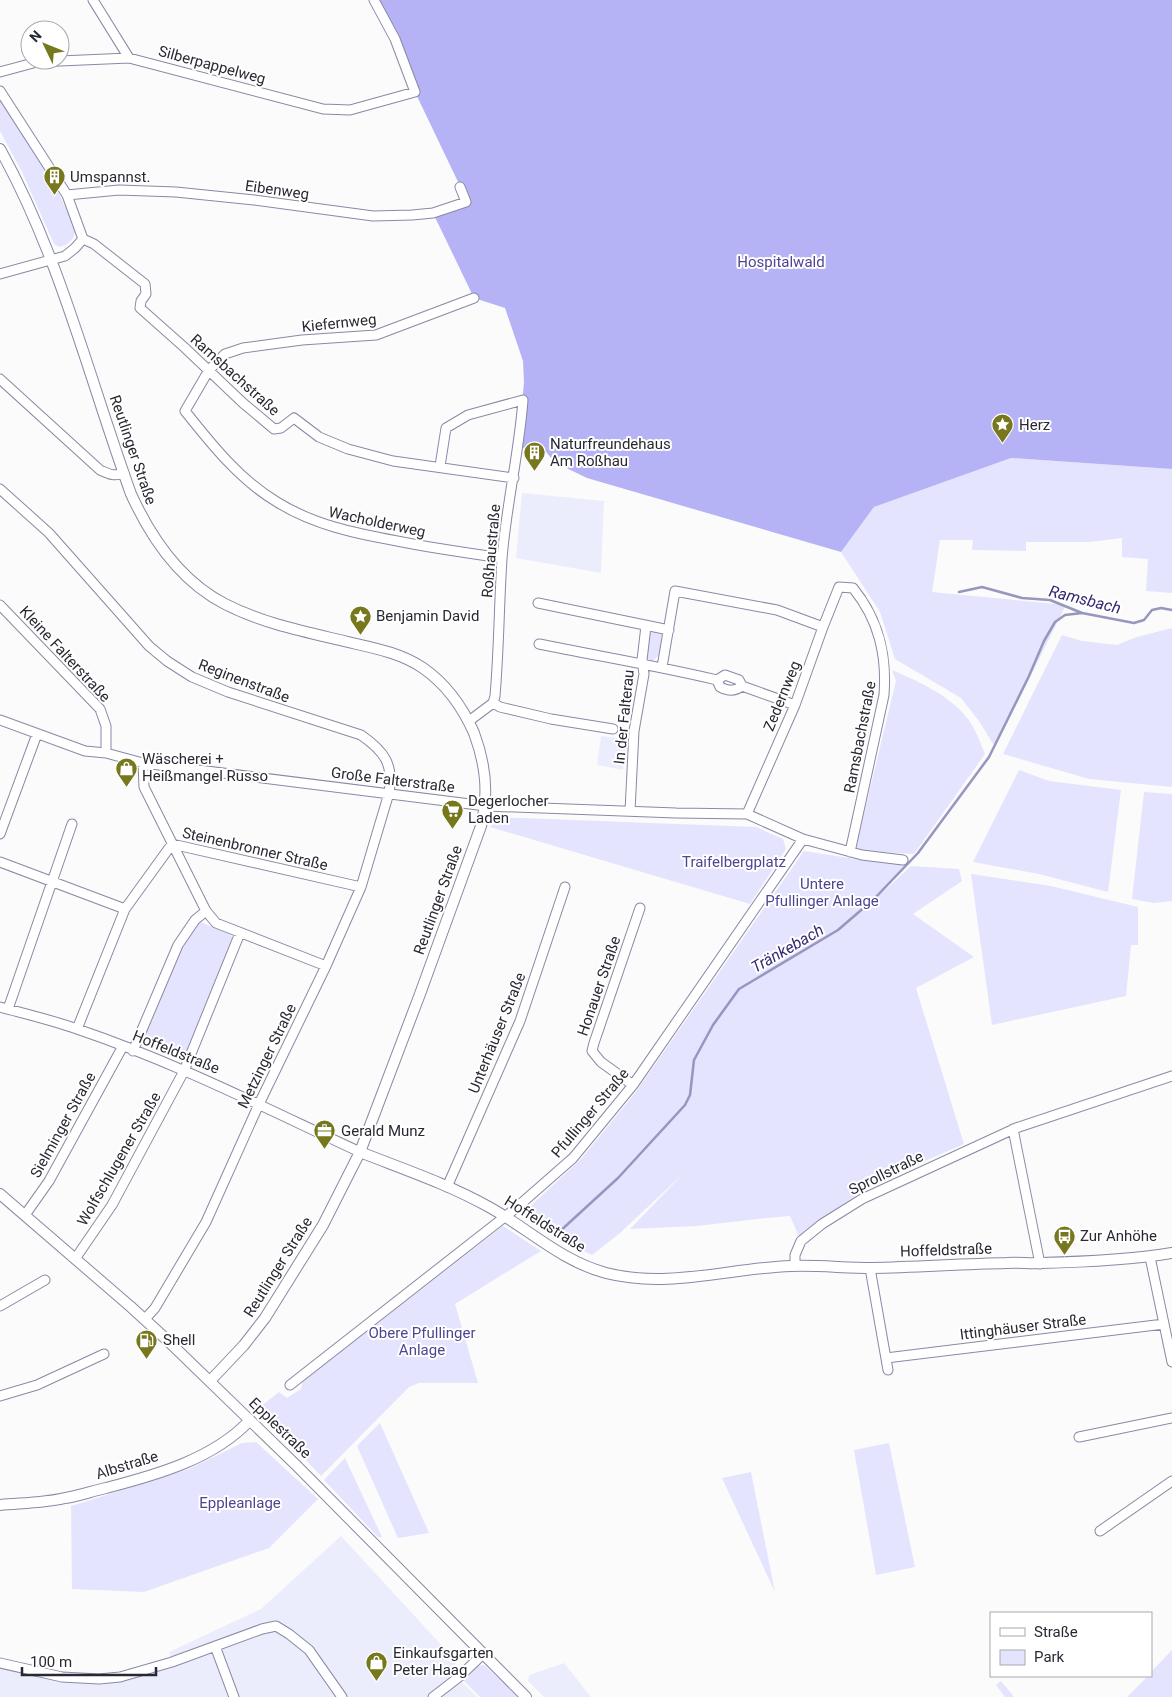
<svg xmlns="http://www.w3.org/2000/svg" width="1172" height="1697" viewBox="0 0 1172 1697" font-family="Roboto,sans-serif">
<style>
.built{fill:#ecedfc}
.green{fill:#e4e4fe}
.forest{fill:#b5b3f6}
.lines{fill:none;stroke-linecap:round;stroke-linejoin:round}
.stream{stroke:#9696bf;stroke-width:2.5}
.minor-casing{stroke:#8989a5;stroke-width:11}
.tertiary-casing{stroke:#8989a5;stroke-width:12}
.minor{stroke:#fff;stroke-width:9}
.tertiary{stroke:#fff;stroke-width:10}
.labels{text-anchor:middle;stroke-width:4;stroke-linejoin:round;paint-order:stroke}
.street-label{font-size:15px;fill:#292934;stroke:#fff}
.poi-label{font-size:15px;fill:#292934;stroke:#fff;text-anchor:start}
.park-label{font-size:15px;fill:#4e4593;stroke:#fff}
.water-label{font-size:16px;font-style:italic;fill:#342773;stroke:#fff}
</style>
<rect width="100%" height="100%" fill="#fbfbfb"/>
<!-- built -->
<path class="built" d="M522,493L604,501L601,573L516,558Z
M621,735L627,737L623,770L597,765L601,736L618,738Z
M341,1536L457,1662L449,1670L477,1697H0V1663L99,1679L172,1662L169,1652L261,1609Z
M564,1663L591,1697H544L528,1681L529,1675Z"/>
<!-- green -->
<path class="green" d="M0,98C24,135 50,170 67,211C70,217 75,226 75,232C74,241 67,245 59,247L54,244L22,172L0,131Z
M1011,458L1172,469V593L1146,591L1148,559L1122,557V538L1090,542H1026V551L972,550L973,540H940L932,592L1066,605L995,747L979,721L961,698L895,659L880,612L841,552L874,507Z
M1172,628V787L1089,779L1003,754L1062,635L1082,641L1117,645L1137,637Z
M648,632L662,634L659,655L652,662H645Z
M892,670C920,682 956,698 972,725C977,734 981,744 985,754L914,854L855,851L896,681Z
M1019,770L1049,781L1121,790L1108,892L1039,874L973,862Z
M1144,792L1172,794V901L1154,903L1132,899Z
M495,817L756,827L783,839L786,849L750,904L490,827Z
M804,851L862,860L908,863L882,893L911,866L959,869L962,881L913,914L974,957L916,988L964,1144L874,1183L839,1207L836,1215L801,1241L790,1216L766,1218L697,1226L630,1229L683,1174L620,1233L592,1255L570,1245L522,1214L581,1159L635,1093Z
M971,874L1051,886L1138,907V945H1131L1126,996L992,1025Z
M197,923H203L231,935L233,940L187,1053C177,1063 154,1051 145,1042V1036L180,951Z
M503,1226L541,1251L455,1304L478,1383H419L409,1387L321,1476L268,1421L260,1407L279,1392L287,1398L301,1389L303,1381Z
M380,1423L429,1533L398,1538L357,1446Z
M256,1442L318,1499L269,1548L144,1592L72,1589L71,1506L189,1469L242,1443Z
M889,1443L915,1567L876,1575L854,1450Z
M345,1458L382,1537H378L324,1480Z
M751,1472L775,1592L722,1478Z
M1172,1650V1697H1127L1148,1676H1151V1672Z
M484,1665L519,1697H480L463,1680L477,1666Z
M1001,1681L1014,1697H1005L996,1685Z"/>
<!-- forest -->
<path class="forest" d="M374,0H1172V469L1011,458L874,507L841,552L587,478L554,462L544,449L518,448L524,382L523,361L505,308L474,298L433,213L466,202L460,186L415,92Z"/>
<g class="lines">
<!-- stream -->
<path class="stream" d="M959,592L982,587L1022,598L1050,600L1082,613L1134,623L1144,620L1152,610L1161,608L1172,610
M558,1233L618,1178L685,1105L690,1095L694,1060L713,1025L739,989L838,930L874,899L918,853L989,757L1029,676L1044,641L1055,622L1065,615L1082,613"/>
<defs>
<path id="minor" d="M93,0L129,58
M0,72L37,62L129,58L323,109L350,110L415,92L395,39L374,0
M0,91L67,195L83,239
M67,195L119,190L176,192L254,200L373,216L412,215L433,213L466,202L460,187
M83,239L94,244L145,284L146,294L141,301L140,308L184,347L243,403L274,429L281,428L294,418L319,437L348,449L393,461L514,478
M0,274L65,256L75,248L83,239
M474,298L376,335L302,340L243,348L225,354L209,370L185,411C212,445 240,480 277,502C314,525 354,533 397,541C432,548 467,553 502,558
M0,379L100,470C109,474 114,477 124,473
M440,466L446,428L468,415L523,400C519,454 506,506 502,559C499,605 499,650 495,696L493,703L469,721
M0,489L49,533L149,646L167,661L192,677L228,692L361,735C384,751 394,764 389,793L361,887L326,966L259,1104L206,1222L155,1308L145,1319
M538,603L669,630
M0,605L100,709L106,726V753
M539,644C598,656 658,666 717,680L725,675L739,680L742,686L795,705
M662,667L675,591L777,610L823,627
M717,680L720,687C728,691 734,692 742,686
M493,703L500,707L551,719L613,729
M0,720L85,751L106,753L143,763L486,806L676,813L747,814L803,839L862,855L903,860
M143,763L144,787L206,911L216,923L326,966
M630,811L634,731L644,674L642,660L646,626
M747,814L795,705L823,627L839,587L853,588C879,620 887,655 884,695L850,852
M0,834L37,734
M0,862L125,909
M0,1007C26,1014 52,1020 77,1029C175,1062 267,1109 360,1152
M8,1009L72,824
M77,1029L125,909L172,844L361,887
M133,1051L178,945L195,920L206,911
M633,1085L601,1062L592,1051L594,1043L640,908
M1013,1129L1040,1264
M447,1187L520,1021L565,887
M25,1215L49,1181L123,1046
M1150,1257L1172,1362
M75,1259L112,1205L184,1071L240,933
M795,1266V1255L801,1241L822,1224L862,1199L1016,1128L1172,1076
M870,1268L888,1370
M0,1306L45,1280
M886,1358L1164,1324
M290,1385L516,1208L573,1158L633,1085L803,839
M0,1396L37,1385L104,1354
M1079,1437L1172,1418
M1100,1531L1172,1481
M215,1646L234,1697
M0,1663L62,1677L99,1679L120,1677L172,1662L262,1629L276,1626L289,1634L309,1650L342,1697
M433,1697L459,1677L483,1654"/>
<path id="tertiary" d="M0,149C60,257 89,378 131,494C151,538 180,581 225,604C264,624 306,632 348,642C374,648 401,653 423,668C446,684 463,708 474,733C486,765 489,794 481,826L420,994L360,1152L323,1225L265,1318L244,1345L210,1381
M360,1152C403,1169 448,1184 489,1207C529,1229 561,1261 606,1273C668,1289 730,1268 791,1266C818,1265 845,1268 872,1268C917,1267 962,1264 1007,1263C1019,1262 1030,1264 1041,1263C1085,1262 1129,1260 1172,1253
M0,1194L131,1307L166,1339L296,1465L526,1697
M0,1505C21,1503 44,1503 65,1498C79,1496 92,1491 106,1488C156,1475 214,1459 250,1420"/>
</defs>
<!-- minor casing -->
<use href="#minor" class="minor-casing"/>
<!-- tertiary casing -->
<use href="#tertiary" class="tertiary-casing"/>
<!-- minor -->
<use href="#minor" class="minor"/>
<!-- tertiary -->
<use href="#tertiary" class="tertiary"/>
</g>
<!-- icons -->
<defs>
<symbol id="building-pin" viewBox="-11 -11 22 30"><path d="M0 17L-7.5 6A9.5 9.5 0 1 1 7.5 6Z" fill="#77771e" stroke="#fff"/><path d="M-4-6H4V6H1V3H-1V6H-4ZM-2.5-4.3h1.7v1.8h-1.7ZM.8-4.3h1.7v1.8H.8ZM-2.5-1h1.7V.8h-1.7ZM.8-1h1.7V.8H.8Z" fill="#fff"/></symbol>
<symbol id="sight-pin" viewBox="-11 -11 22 30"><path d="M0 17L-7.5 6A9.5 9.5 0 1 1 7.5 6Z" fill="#77771e" stroke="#fff"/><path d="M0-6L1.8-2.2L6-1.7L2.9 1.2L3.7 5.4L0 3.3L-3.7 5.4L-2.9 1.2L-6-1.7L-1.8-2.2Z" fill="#fff"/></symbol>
<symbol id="shop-pin" viewBox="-11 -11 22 30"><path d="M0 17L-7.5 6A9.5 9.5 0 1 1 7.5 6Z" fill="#77771e" stroke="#fff"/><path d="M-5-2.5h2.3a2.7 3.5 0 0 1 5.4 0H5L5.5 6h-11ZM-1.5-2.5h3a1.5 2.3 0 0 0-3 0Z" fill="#fff"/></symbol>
<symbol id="supermarket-pin" viewBox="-11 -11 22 30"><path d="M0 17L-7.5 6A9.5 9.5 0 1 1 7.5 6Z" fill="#77771e" stroke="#fff"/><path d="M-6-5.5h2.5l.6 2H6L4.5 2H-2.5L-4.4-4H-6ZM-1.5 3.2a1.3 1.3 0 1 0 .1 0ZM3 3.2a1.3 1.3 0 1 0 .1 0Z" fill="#fff"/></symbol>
<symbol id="office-pin" viewBox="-11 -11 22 30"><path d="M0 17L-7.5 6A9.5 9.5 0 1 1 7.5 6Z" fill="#77771e" stroke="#fff"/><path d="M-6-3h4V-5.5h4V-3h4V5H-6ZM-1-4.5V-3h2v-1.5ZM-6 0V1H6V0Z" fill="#fff"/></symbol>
<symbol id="bus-pin" viewBox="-11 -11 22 30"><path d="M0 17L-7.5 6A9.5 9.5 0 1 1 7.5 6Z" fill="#77771e" stroke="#fff"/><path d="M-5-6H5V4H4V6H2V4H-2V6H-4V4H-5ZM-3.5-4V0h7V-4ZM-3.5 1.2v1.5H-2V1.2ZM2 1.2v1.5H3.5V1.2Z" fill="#fff"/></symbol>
<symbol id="fuel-pin" viewBox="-11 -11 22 30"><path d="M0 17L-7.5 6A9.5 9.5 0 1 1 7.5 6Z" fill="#77771e" stroke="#fff"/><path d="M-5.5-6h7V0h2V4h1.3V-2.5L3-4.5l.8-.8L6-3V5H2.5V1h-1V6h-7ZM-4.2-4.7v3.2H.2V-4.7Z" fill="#fff"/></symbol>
</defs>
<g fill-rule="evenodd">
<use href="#building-pin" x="42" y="164" width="25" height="34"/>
<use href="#sight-pin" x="990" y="412" width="25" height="34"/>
<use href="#building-pin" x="522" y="440" width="25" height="34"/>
<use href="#sight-pin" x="348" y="604" width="25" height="34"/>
<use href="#shop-pin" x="114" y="756" width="25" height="34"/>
<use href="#supermarket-pin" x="440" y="798" width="25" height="34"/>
<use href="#office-pin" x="312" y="1118" width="25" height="34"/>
<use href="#bus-pin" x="1052" y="1224" width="25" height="34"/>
<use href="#fuel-pin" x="134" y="1328" width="25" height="34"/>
<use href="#shop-pin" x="364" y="1650" width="25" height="34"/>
</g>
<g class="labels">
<!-- street labels -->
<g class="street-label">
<text transform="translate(212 65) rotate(15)" y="5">Silberpappelweg</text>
<text transform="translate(277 190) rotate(8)" y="5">Eibenweg</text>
<text transform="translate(339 323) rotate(-6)" y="5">Kiefernweg</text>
<text transform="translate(235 375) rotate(42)" y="5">Ramsbachstraße</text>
<text transform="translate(133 450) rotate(71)" y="5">Reutlinger Straße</text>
<text transform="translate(377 522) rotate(12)" y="5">Wacholderweg</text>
<text transform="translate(491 551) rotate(-85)" y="5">Roßhaustraße</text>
<text transform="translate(65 654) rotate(47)" y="5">Kleine Falterstraße</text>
<text transform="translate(244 681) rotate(21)" y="5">Reginenstraße</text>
<text transform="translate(782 696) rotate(-68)" y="5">Zedernweg</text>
<text transform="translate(624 717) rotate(-84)" y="5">In der Falterau</text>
<text transform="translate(860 737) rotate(-79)" y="5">Ramsbachstraße</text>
<text transform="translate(393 780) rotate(7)" y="5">Große Falterstraße</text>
<text transform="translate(255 849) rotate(13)" y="5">Steinenbronner Straße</text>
<text transform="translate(438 900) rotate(-70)" y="5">Reutlinger Straße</text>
<text transform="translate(599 986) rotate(-71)" y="5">Honauer Straße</text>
<text transform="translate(497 1033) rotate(-68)" y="5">Unterhäuser Straße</text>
<text transform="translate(176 1052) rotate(22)" y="5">Hoffeldstraße</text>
<text transform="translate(267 1056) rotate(-64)" y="5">Metzinger Straße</text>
<text transform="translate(590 1113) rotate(-50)" y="5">Pfullinger Straße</text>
<text transform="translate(63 1125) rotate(-61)" y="5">Sielminger Straße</text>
<text transform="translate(119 1159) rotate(-60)" y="5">Wolfschlugener Straße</text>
<text transform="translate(886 1173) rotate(-26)" y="5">Sprollstraße</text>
<text transform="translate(545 1224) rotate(32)" y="5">Hoffeldstraße</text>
<text transform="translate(946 1250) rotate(-2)" y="5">Hoffeldstraße</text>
<text transform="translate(278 1267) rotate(-58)" y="5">Reutlinger Straße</text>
<text transform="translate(1023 1327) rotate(-7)" y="5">Ittinghäuser Straße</text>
<text transform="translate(280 1428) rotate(44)" y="5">Epplestraße</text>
<text transform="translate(127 1465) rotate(-17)" y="5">Albstraße</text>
</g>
<!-- poi labels -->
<g class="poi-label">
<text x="70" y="182">Umspannst.</text>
<text x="1019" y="430">Herz</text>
<text x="550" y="449">Naturfreundehaus<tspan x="550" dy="17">Am Roßhau</tspan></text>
<text x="376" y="621">Benjamin David</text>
<text x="142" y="764">Wäscherei +<tspan x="142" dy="17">Heißmangel Russo</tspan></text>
<text x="468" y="806">Degerlocher<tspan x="468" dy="17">Laden</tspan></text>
<text x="341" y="1136">Gerald Munz</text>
<text x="1080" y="1241">Zur Anhöhe</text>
<text x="163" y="1345">Shell</text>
<text x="393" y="1658">Einkaufsgarten<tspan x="393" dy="17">Peter Haag</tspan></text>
</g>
<!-- park labels -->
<g class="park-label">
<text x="781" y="267">Hospitalwald</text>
<text x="734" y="867">Traifelbergplatz</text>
<text x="822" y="889">Untere<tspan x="822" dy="17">Pfullinger Anlage</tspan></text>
<text x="422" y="1338">Obere Pfullinger<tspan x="422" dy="17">Anlage</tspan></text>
<text x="240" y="1508">Eppleanlage</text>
</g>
<!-- water labels -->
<g class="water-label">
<text transform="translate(1085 599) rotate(14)" y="6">Ramsbach</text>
<text transform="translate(787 948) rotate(-30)" y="6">Tränkebach</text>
</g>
</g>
<!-- legend -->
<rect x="990" y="1612" width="162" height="65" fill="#ffffff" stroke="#a9a9ae"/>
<rect x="1000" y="1628" width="25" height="8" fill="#ffffff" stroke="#a9a9ae"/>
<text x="1034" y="1637" font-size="15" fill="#292934">Straße</text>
<rect x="1000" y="1650" width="25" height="15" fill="#e4e4fe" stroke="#a9a9ae"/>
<text x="1034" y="1662" font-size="15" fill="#292934">Park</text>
<!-- north arrow -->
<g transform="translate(45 45) rotate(313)"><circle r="24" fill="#ffffff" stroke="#a9a9ae"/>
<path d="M0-4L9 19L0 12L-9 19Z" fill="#77771e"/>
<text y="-8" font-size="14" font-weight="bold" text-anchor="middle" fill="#292934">N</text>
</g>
<!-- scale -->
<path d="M22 1667v8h134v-8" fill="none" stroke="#292934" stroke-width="2.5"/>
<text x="30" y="1667" font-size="15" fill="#292934" stroke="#ffffff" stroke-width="4" paint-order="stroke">100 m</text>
</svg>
